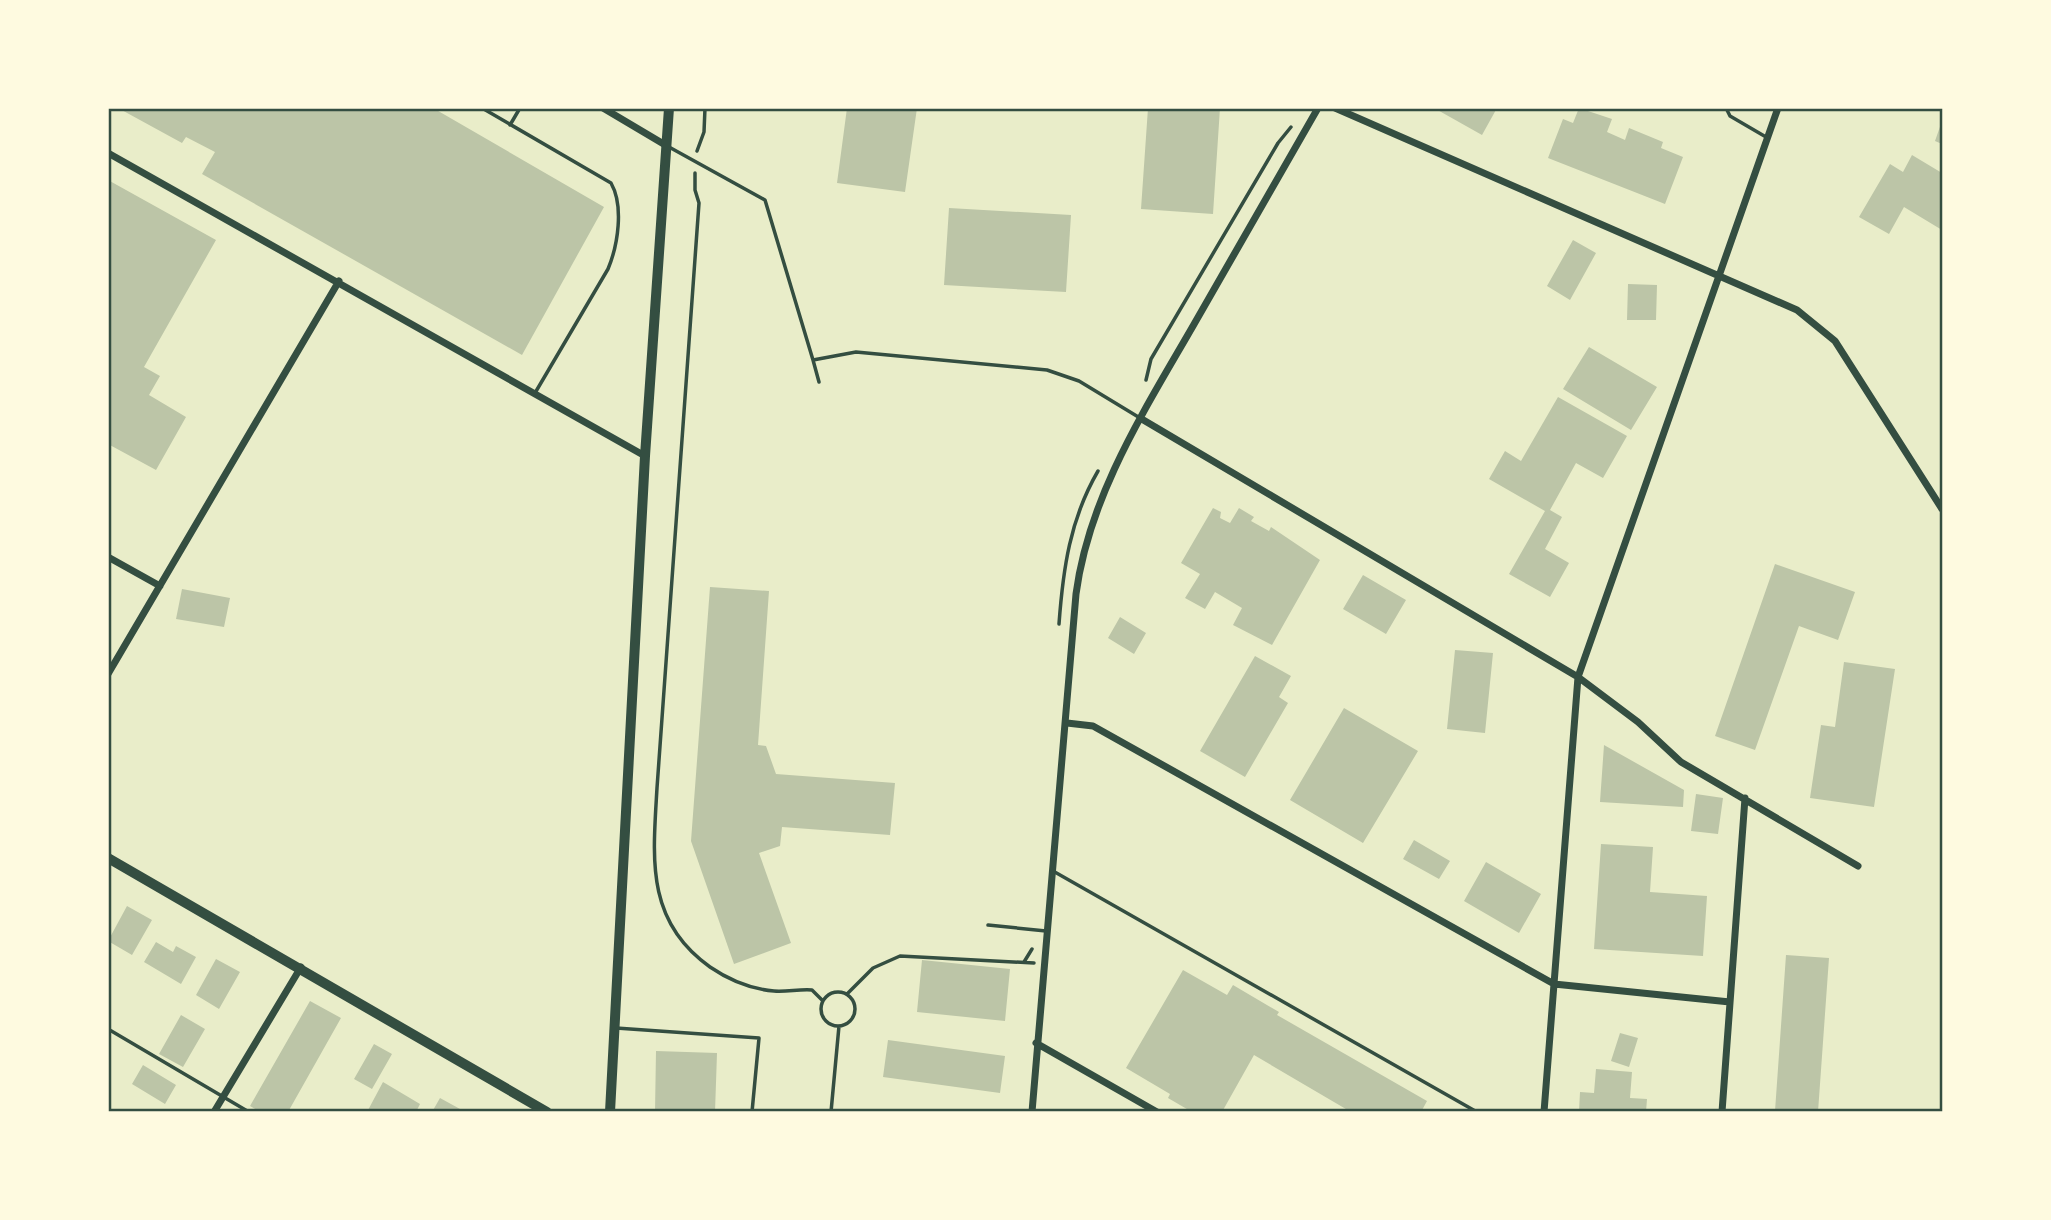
<svg xmlns="http://www.w3.org/2000/svg" width="2051" height="1220" viewBox="0 0 2051 1220" font-family="'Roboto Condensed',sans-serif">
<style>
.building{fill:#bcc5a7}
.lines{fill:none;stroke-linecap:round;stroke-linejoin:round}
.path{stroke:#344e41;stroke-width:3.5}
.service{stroke:#344e41;stroke-width:3.5}
.minor{stroke:#344e41;stroke-width:7}
.tertiary{stroke:#344e41;stroke-width:10}
.secondary{stroke:#344e41;stroke-width:10}
.neatline{fill:none;stroke:#344e41;stroke-width:2.5}
</style>
<rect width="100%" height="100%" fill="#e9edc9"/>
<!-- building -->
<path class="building" d="M118,108H433L604,207L522,355L202,174L215,152L186,137L182,143Z
M847,108H917L905,192L837,183Z
M1148,108H1220L1213,214L1141,209Z
M1434,108H1497L1482,135Z
M1579,108L1612,119L1607,132L1625,140L1629,128L1663,142L1661,148L1683,157L1665,204L1548,158L1563,119L1573,123Z
M1942,121V144L1935,141Z
M1912,155L1942,173V230L1904,207L1889,234L1859,217L1890,164L1903,172Z
M108,180L216,240L144,367L160,376L149,395L186,417L156,470L108,444Z
M949,208L1071,215L1066,292L944,285Z
M1573,240L1596,253L1570,300L1547,286Z
M1628,284L1657,285L1656,320H1627Z
M1589,347L1657,387L1631,430L1563,389Z
M1558,397L1627,436L1603,478L1576,463L1550,510L1562,517L1545,549L1569,563L1550,597L1509,574L1545,511L1489,479L1505,451L1521,461Z
M1213,508L1221,512L1220,518L1230,523L1239,508L1254,517L1251,521L1269,531L1271,527L1320,560L1272,645L1233,625L1242,608L1215,592L1205,609L1185,598L1200,574L1181,563Z
M1775,564L1855,592L1838,640L1799,626L1755,750L1715,736Z
M1363,575L1406,600L1386,634L1343,609Z
M710,587L769,591L758,745L766,746L776,774L895,783L890,835L782,827L780,846L759,853L791,943L734,964L691,841Z
M182,589L230,598L224,627L176,619Z
M1120,617L1146,633L1134,654L1108,638Z
M1455,650L1493,653L1485,733L1447,729Z
M1255,656L1291,676L1279,697L1288,703L1245,777L1200,751Z
M1844,662L1895,669L1874,807L1810,798L1821,725L1835,727Z
M1344,708L1418,751L1363,843L1290,800Z
M1604,745L1684,790L1683,807L1600,802Z
M1696,794L1723,798L1718,834L1691,831Z
M1414,840L1450,861L1439,879L1403,859Z
M1601,844L1653,847L1650,892L1707,896L1703,956L1594,949Z
M1486,862L1541,894L1519,933L1464,901Z
M127,906L152,920L132,955L108,941Z
M156,942L173,952L176,946L196,957L181,984L144,962Z
M1786,955L1829,958L1818,1112L1775,1111Z
M216,959L240,972L219,1009L196,995Z
M922,960L1010,969L1005,1021L917,1012Z
M1183,970L1227,995L1233,985L1279,1012L1277,1015L1427,1101L1421,1112H1351L1254,1055L1222,1112H1192L1168,1098L1170,1094L1126,1068Z
M310,1001L341,1018L288,1112H260L250,1106Z
M181,1015L205,1029L183,1067L159,1054Z
M1620,1033L1638,1038L1629,1067L1611,1061Z
M888,1040L1005,1056L1000,1093L883,1077Z
M374,1044L392,1054L372,1089L354,1079Z
M656,1051L717,1053L715,1112H655Z
M143,1065L176,1085L165,1104L132,1084Z
M1596,1069L1632,1072L1630,1098L1647,1099L1646,1112H1579L1580,1092L1594,1093Z
M383,1082L420,1104L416,1112H367Z
M440,1098L460,1109L459,1112H432Z"/>
<g class="lines">
<!-- path -->
<path class="path" d="M697,151L704,132L705,108
M695,173V190L699,203L657,788C653,858 645,921 710,967C729,980 751,989 774,991C787,992 799,989 812,990L823,1001
M1146,380L1151,359L1278,143L1291,127
M1059,624C1063,569 1070,519 1098,471
M1024,962L1032,949
M821 1009a17 17 0 1 1 34 0a17 17 0 1 1-34 0Z
M847,994L873,968L900,956L1034,963
M831,1112L839,1026"/>
<!-- service -->
<path class="service" d="M482,108L611,183C624,206 618,245 608,269L535,393
M1726,108L1730,116L1766,137
M510,125L520,108
M669,147L765,200L813,360L856,352L1047,370L1079,381L1140,418
M813,360L819,382
M1053,871L1477,1112
M988,925L1046,931
M616,1028L759,1038L752,1112
M108,1029L249,1112"/>
<!-- minor -->
<path class="minor" d="M603,108L667,146
M1335,108L1797,310L1835,341L1942,509
M108,153L645,456
M1140,418L1578,677L1638,722L1681,762L1858,866
M108,557L160,586
M108,674L339,281
M1067,723L1093,726L1554,984L1730,1002
M1036,1043L1157,1112
M214,1112L301,967
M1032,1112L1076,594C1089,496 1144,411 1193,326C1235,254 1276,181 1318,108
M1544,1112L1578,677L1778,108
M1722,1112L1745,798"/>
<!-- tertiary -->
<path class="tertiary" d="M108,858L547,1112"/>
<!-- secondary -->
<path class="secondary" d="M610,1112L645,456L669,108"/>
</g>
<!-- border -->
<rect width="2051" height="1220" fill="none" stroke="#fefae0" stroke-width="220"/>
<rect x="110" y="110" width="1831" height="1000" class="neatline"/>
</svg>
